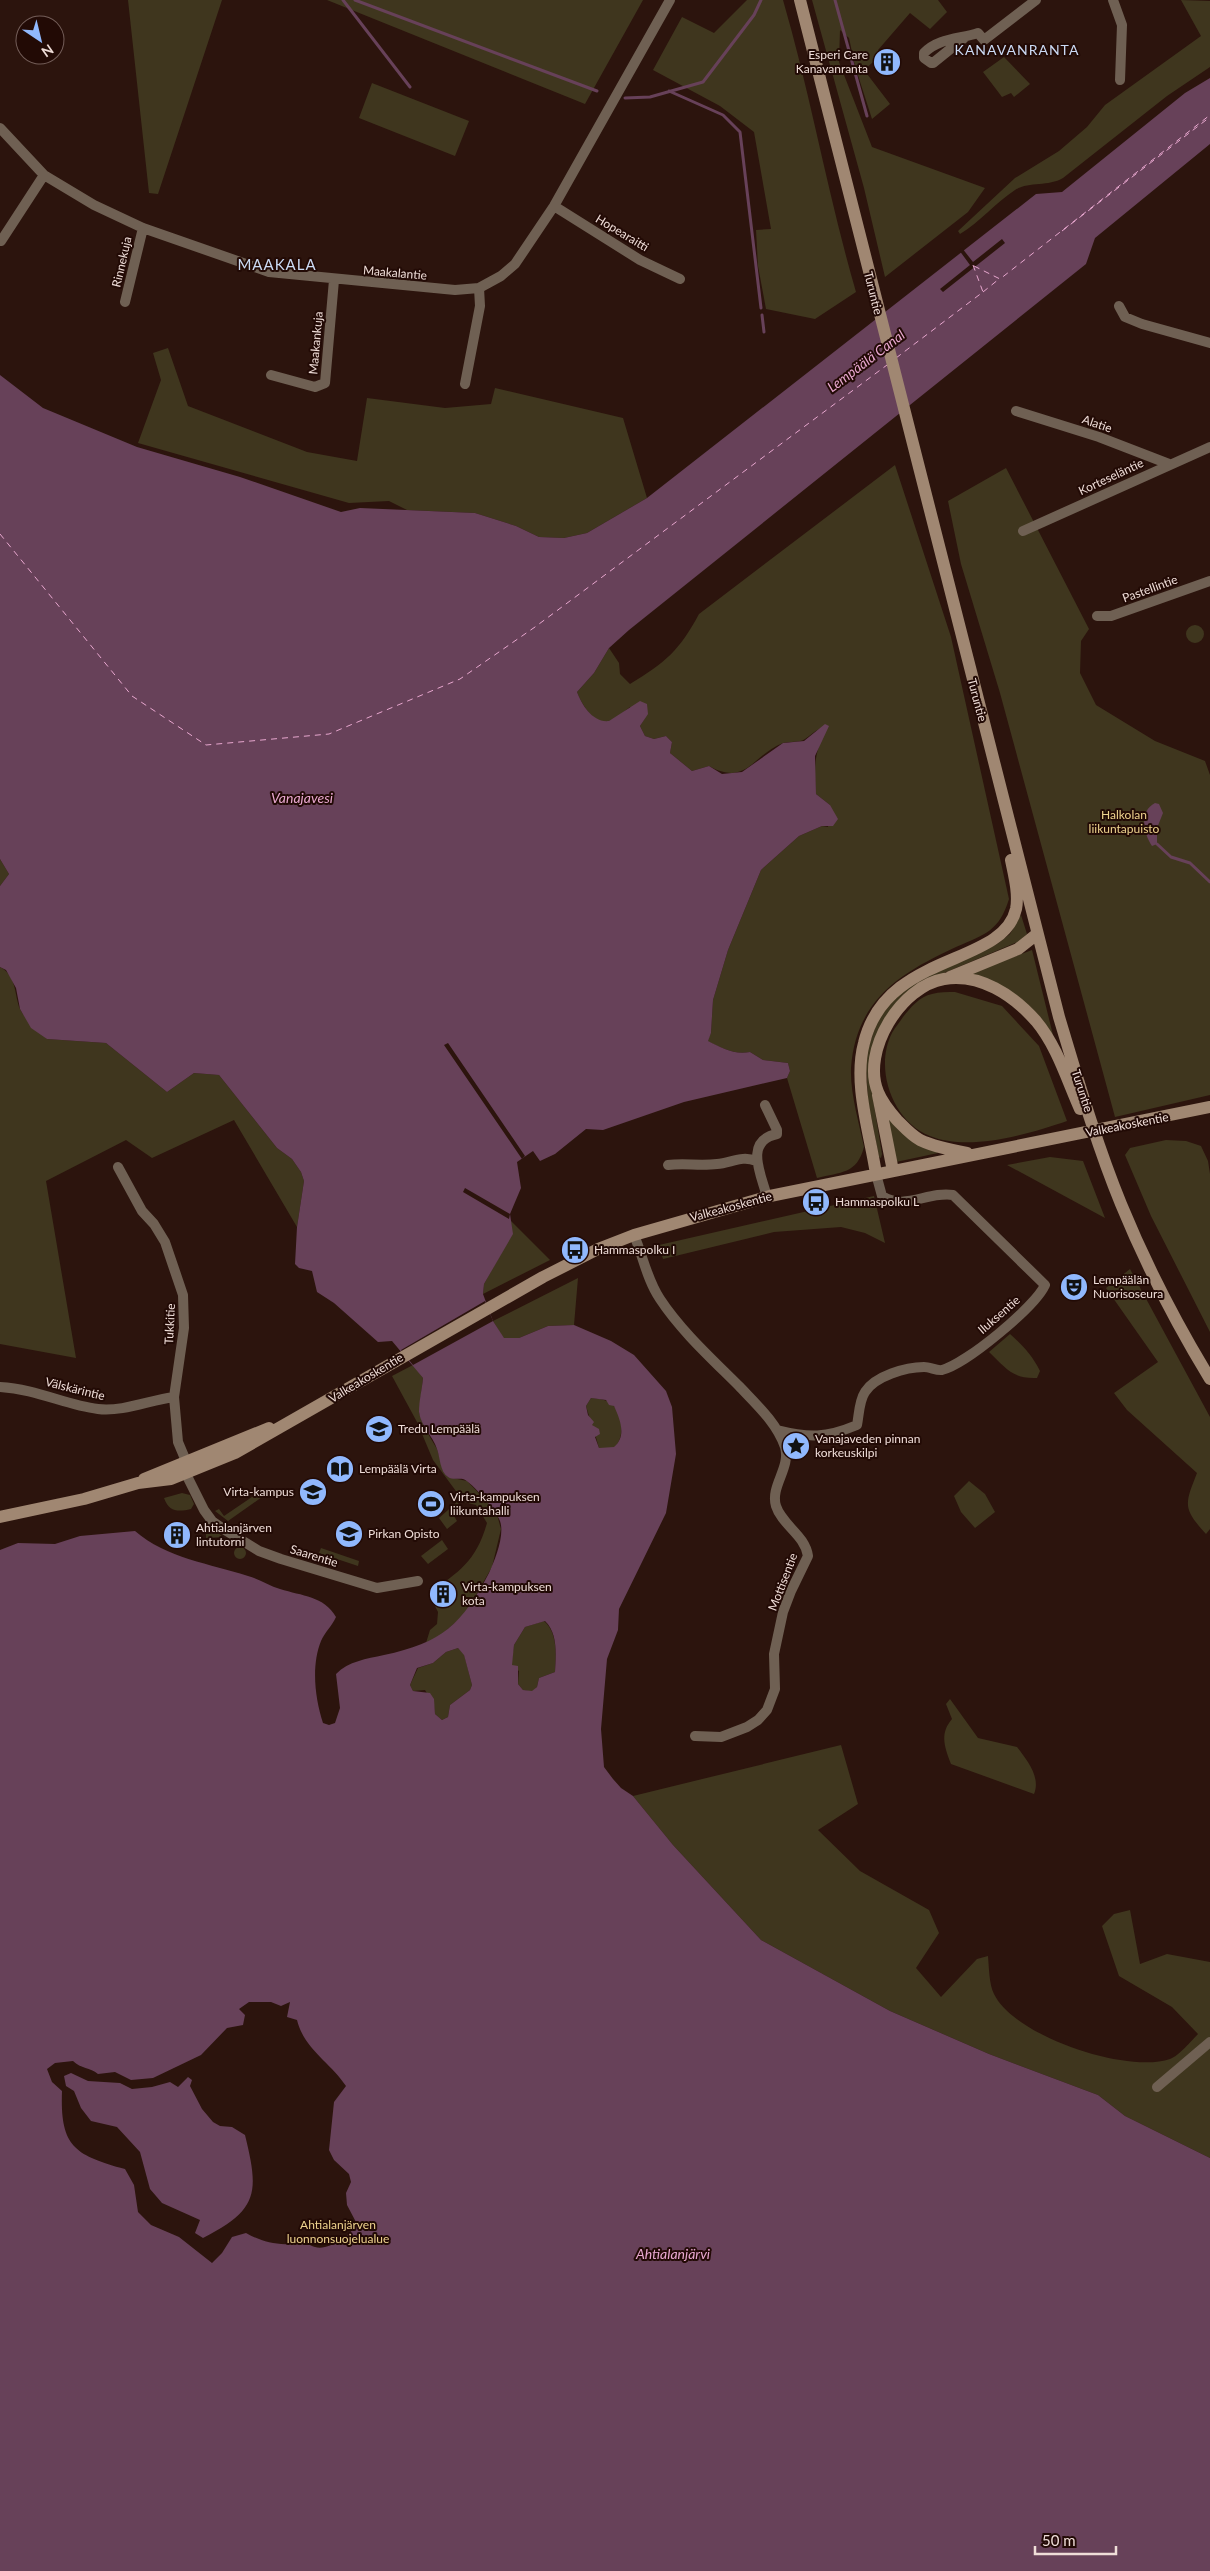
<svg xmlns="http://www.w3.org/2000/svg" width="1210" height="2571" viewBox="0 0 1210 2571" font-family="Lato,sans-serif">
<style>
.green{fill:#3f361e}
.water{fill:#674159;fill-rule:evenodd}
.pier{fill:#2c140d}
.lines{fill:none;stroke-linecap:round;stroke-linejoin:round}
.stream{stroke:#674159;stroke-width:3}
.ferry{stroke:#e8a7cf;stroke-width:1;stroke-dasharray:6 5;stroke-linecap:butt}
.street{stroke:#6f6053;stroke-width:10}
.secondary{stroke:#a08772;stroke-width:12}
.labels{text-anchor:middle;stroke-width:4;stroke-linejoin:round;paint-order:stroke}
.poi-label{font-size:12px;fill:#efddd8;stroke:#220a05;text-anchor:start}
.street-label{font-size:12px;fill:#efddd8;stroke:#220a05}
.park-label{font-size:12px;fill:#eed38e;stroke:#220a05}
.neighbourhood-label{font-size:14px;letter-spacing:1px;fill:#cbdaf4;stroke:#220a05}
.water-label{font-size:14px;font-style:italic;fill:#e8a7cf;stroke:#220a05}
.quarter-label{font-size:15px;letter-spacing:1px;fill:#cbdaf4;stroke:#220a05}
</style>
<rect width="100%" height="100%" fill="#2c140d"/>
<!-- green -->
<path class="green" d="M128,0H222L158,194L149,193Z
M327,0H643L585,104Z
M747,0H783C811,96 828,196 856,292L815,319L766,309L758,266L756,230L771,229L754,132L720,106L653,70L682,17L714,33Z
M812,0H938L947,12L930,29L910,13L878,50L881,55L864,70L890,104L872,119L855,66L849,38L840,30L839,62L872,147L985,188L968,212L885,277L864,188Z
M1181,0L1210,1V67L1167,96L1063,178C1048,187 1029,181 1015,190C995,203 980,222 960,234L958,231L1015,178L1059,151L1087,127L1105,105L1201,36Z
M1004,57L1030,84L1014,97L1011,93L1002,97L983,72Z
M372,83L469,121L455,156L359,118Z
M168,348L188,406L307,452L357,461L367,398L445,408L491,404L495,388L623,418L647,498L587,533L564,538L539,537L516,526L475,513L407,510L389,501L349,503L138,443L161,380L153,353Z
M895,465L951,637L1009,899C999,931 986,934 956,947C900,973 856,1000 851,1068C850,1093 859,1122 864,1147C857,1174 841,1172 817,1178L787,1078L790,1071L788,1063L763,1060L750,1052C734,1055 722,1048 707,1041L711,1033L713,1000L728,950L761,870L799,836L822,826L828,827L830,805L816,794C814,765 814,752 828,726C817,728 814,733 805,739C800,743 790,741 783,743C752,755 747,787 709,766L692,771L670,753L672,742L666,736L654,739L645,736L640,726L645,718L630,707C624,711 617,718 610,721C595,727 581,703 577,692L594,673L609,648L619,663L620,674L630,684C666,662 679,651 699,614Z
M1006,468L1089,629L1081,641L1080,673L1096,705L1155,741L1205,761L1210,775V1095L1115,1117L1000,693L961,564L948,501Z
M1186 634a9 9 0 1 1 18 0a9 9 0 1 1-18 0Z
M0,859L9,874L0,886Z
M1021,915L1027,934L1020,941L930,979L890,1010L873,1099L882,1154L881,1158L879,1157L868,1101L866,1068V1055L879,1015L911,983L997,944L1010,934Z
M1032,950L1053,1035C1022,998 1013,984 964,975Z
M0,967C17,976 14,994 20,1009C25,1019 39,1030 47,1039L106,1043L167,1092L194,1073L219,1075L277,1148L292,1159L301,1172L304,1181L297,1227L234,1120L152,1158L126,1140L46,1181L76,1358L0,1344Z
M955,992L1002,1006L1039,1046L1067,1121C1029,1134 969,1152 930,1136C892,1121 874,1068 892,1033C895,1027 900,1022 903,1017C910,1008 920,996 932,994C939,992 948,992 955,992Z
M885,1110L938,1153L896,1162Z
M1166,1140L1186,1141L1201,1146L1208,1161L1210,1174V1332L1151,1216L1125,1155L1130,1148Z
M1050,1157L1083,1161L1105,1218L1007,1165Z
M874,1196L885,1243L865,1233L841,1227L774,1232L663,1259L659,1245Z
M509,1219L550,1260L483,1294L484,1284L512,1234Z
M1130,1269L1210,1417V1529L1206,1534C1182,1508 1185,1504 1197,1473L1127,1410L1114,1393L1158,1362L1106,1288Z
M578,1278L574,1325L548,1326L519,1338L504,1339L493,1321Z
M1010,1334C1023,1346 1032,1355 1040,1371L1037,1378C1012,1379 1006,1368 989,1352Z
M413,1365L423,1378L419,1412L424,1427L437,1449L445,1474L448,1477L467,1481L496,1511L501,1529L492,1567L465,1614L441,1635L426,1643L430,1630L437,1624L438,1612L429,1594C459,1571 476,1562 487,1523L476,1505L464,1502L433,1460L417,1422L392,1376Z
M591,1398C599,1399 607,1399 613,1405C623,1415 625,1438 614,1448H599C595,1433 590,1420 586,1406Z
M969,1481L985,1494L995,1512L975,1528L961,1512L954,1496Z
M182,1493L190,1495L194,1504L191,1509C178,1512 169,1512 164,1498Z
M258,1493L262,1497L228,1521L215,1511L219,1509L224,1516Z
M457,1502L463,1509L454,1516L457,1521L447,1529L439,1518Z
M205,1522L223,1537L206,1538V1532L197,1527Z
M442,1540L448,1549L428,1564L421,1556Z
M234 1553a6 6 0 1 1 12 0a6 6 0 1 1-12 0Z
M321,1548L359,1561L358,1566L319,1553Z
M544,1621C558,1633 556,1655 555,1672L539,1678L537,1687L533,1692L523,1690L518,1684L519,1671L511,1666L514,1645L525,1627Z
M458,1648L464,1654L472,1685L470,1690L450,1705L448,1717L442,1720L435,1714L434,1705L425,1690L413,1691L410,1685L418,1668L433,1663L446,1652Z
M950,1699L978,1738L1017,1747C1027,1760 1041,1777 1034,1794L951,1764C945,1748 939,1734 952,1719L946,1704Z
M841,1745L858,1804L818,1830L860,1871L929,1910L939,1933L916,1968L941,1997L977,1959L988,1956C989,1967 989,1984 994,1994C1014,2036 1127,2074 1170,2059C1179,2056 1191,2041 1198,2034L1172,2007L1119,1976L1102,1926L1114,1914L1130,1910L1140,1964L1167,1954L1210,1962V2158L1125,2116L1098,2095L989,2054L890,2011L761,1940L673,1845L633,1796Z"/>
<!-- water -->
<path class="water" d="M1210,78V144L1095,238L1086,264L629,630L609,648L594,673L577,692C582,705 593,723 609,721L640,701L647,704L648,714L640,726L645,736L654,739L666,736L672,742L670,753L692,771L709,766L722,774L742,772L783,743L804,741L825,724L829,726L815,756L816,794L830,805L838,819L833,826H822L799,836L761,870L728,950L713,1000L711,1033L708,1041C722,1048 734,1055 750,1052L763,1060L788,1063L790,1071L787,1078L684,1102L603,1130L586,1129L555,1154L540,1161L533,1151L517,1162L521,1188L510,1214L513,1234L484,1284L483,1294L493,1321L504,1338H519L548,1326L574,1325L611,1341L634,1355L666,1391L672,1407L676,1454L666,1513L619,1609L618,1630L607,1659L601,1729L604,1767L613,1779L621,1788L633,1796L673,1845L761,1940L890,2011L989,2054L1098,2095L1125,2116L1210,2158V2571H0V1550L18,1543L55,1544L80,1536L135,1531C166,1558 211,1564 248,1576C259,1579 269,1586 280,1589C302,1596 324,1596 336,1617C332,1626 325,1632 321,1641C311,1666 315,1698 323,1723L329,1725L335,1723L340,1708L336,1674C349,1661 366,1659 384,1655C442,1643 462,1624 489,1573C495,1560 505,1535 500,1521C497,1512 472,1482 463,1479C459,1478 452,1480 448,1477C440,1472 440,1457 437,1449C433,1436 421,1427 419,1412C419,1401 422,1389 423,1378L392,1341L378,1342L334,1303L317,1292L312,1271L299,1268L295,1264L297,1227L304,1181L301,1172L292,1159L277,1148L219,1075L194,1073L167,1092L106,1043L47,1039L31,1028L20,1009L16,988L6,970L0,967V886L9,874L0,859V375L43,408L137,447L240,477L341,512L360,508L475,513L516,526L539,537L564,538L587,533L647,498L1036,194L1062,192L1185,93ZM591,1398L606,1400L609,1405L614,1406C620,1419 627,1436 614,1447L599,1448L595,1437L600,1434L599,1429L592,1425L594,1422L588,1415L586,1406ZM545,1621C558,1633 556,1655 555,1672L539,1678L537,1687L532,1691L523,1690L518,1684V1666L512,1665L514,1645L525,1627ZM458,1648L464,1655L472,1685L470,1690L450,1705L448,1717L442,1720L435,1714L434,1699L430,1693L413,1691L410,1685L417,1668L433,1663L446,1652ZM249,2002H271L281,2006L290,2002L287,2017L297,2020C304,2049 331,2063 346,2086L334,2102L329,2150L334,2160L349,2174L351,2182L346,2193L347,2205L357,2224C351,2235 329,2251 315,2247C310,2246 307,2242 301,2242C297,2242 294,2244 290,2244C274,2245 260,2241 246,2233L232,2237L222,2253L212,2263L179,2237L151,2225L138,2212L134,2185L125,2169C74,2155 60,2146 62,2091L52,2082L47,2069L55,2063L73,2061C81,2069 90,2067 98,2074L115,2072L131,2080L153,2078L201,2055L227,2028L243,2025L245,2015L239,2009Z
M1155,803L1159,804L1163,813L1157,828V844L1152,846C1144,834 1138,812 1155,803Z
M71,2073L88,2081L120,2083L132,2089L152,2087L170,2082L178,2087L188,2077L192,2080L190,2086L202,2109L213,2122L220,2126L232,2127L245,2135C259,2192 259,2210 203,2238L195,2233L200,2220L162,2203L150,2189L140,2152L117,2127L91,2121L81,2108L74,2091L66,2086L64,2076Z"/>
<!-- pier -->
<path class="pier" d="M1002,239L1005,243L943,292L940,289L970,265L959,250L962,248L973,262Z
M448,1043L525,1156L522,1159L444,1045Z
M465,1188L510,1214L509,1219L463,1192Z
M485,1301L493,1321L413,1365L401,1350Z"/>
<g class="lines">
<!-- stream -->
<path class="stream" d="M343,0L410,87
M355,0L597,91
M835,0L867,116
M669,91L723,115L740,132L761,308
M625,98L650,97L703,82L754,15L761,0
M762,315L764,332
M1157,844L1171,857L1190,863L1210,882"/>
<!-- ferry -->
<path class="ferry" d="M1062,231L1210,117
M974,266L1000,279L1210,115
M983,292L999,279
M896,358L983,292L973,265
M0,534L132,696L206,745L329,734L460,679L535,627L887,365"/>
<!-- street -->
<path class="street" d="M1113,0L1122,25L1120,80
M964,38L933,63H931L924,58V53C938,38 960,39 978,33L984,40L1036,0
M0,128L44,175L94,205L143,228L269,272L455,290L479,288L501,276L515,264L554,206L670,0
M554,206L640,260L680,279
M1,241L44,175
M125,302L143,228
M1119,306L1125,317L1142,324L1210,343
M271,375L315,387L325,383L334,280
M465,384L480,306L479,288
M1016,411L1099,437L1169,464
M1023,531L1210,447
M1097,616H1111L1210,581
M765,1105L777,1130V1134C743,1141 762,1176 767,1197
M668,1165C684,1163 700,1166 717,1164C731,1163 742,1155 756,1161
M118,1167L142,1211L154,1224L165,1242L183,1295L184,1328L174,1397L178,1442L186,1461V1474L204,1510L212,1521L225,1530L259,1551L281,1559L377,1588L418,1581
M634,1235C643,1256 647,1280 660,1299C681,1331 712,1359 739,1386C756,1404 777,1423 785,1447C791,1468 770,1486 776,1506C782,1525 805,1535 808,1556L791,1591L783,1612L774,1654L775,1689L767,1710L758,1720L747,1727L721,1737L695,1736
M0,1387C37,1389 65,1405 98,1409C123,1412 150,1400 174,1397
M777,1430C809,1438 826,1438 857,1425C859,1415 859,1401 865,1392C875,1376 906,1367 924,1367C930,1367 937,1371 942,1370C966,1364 1035,1307 1045,1285L953,1195C928,1191 904,1211 882,1196L876,1174
M1157,2087L1210,2042"/>
<!-- secondary -->
<path class="secondary" d="M800,0L1059,1017C1078,1080 1096,1143 1121,1204C1146,1265 1176,1323 1210,1379
M950,977L1018,949L1037,934
M878,1095L893,1171
M967,1153C951,1150 935,1147 920,1140C911,1135 904,1127 897,1120C890,1112 882,1102 878,1092C861,1051 901,986 944,979C980,973 1013,995 1036,1021C1057,1046 1067,1080 1080,1109
M876,1174C870,1133 853,1084 864,1043C886,951 1003,967 1016,909C1019,894 1014,875 1011,860
M144,1479L269,1428
M0,1517L84,1499L138,1483L171,1479L235,1453L543,1277L598,1249L634,1235L770,1196L1210,1107"/>
</g>
<!-- icons -->
<defs>
<symbol id="building-disc" viewBox="-11 -11 22 22"><circle r="9.5" fill="#90b8fd" stroke="#220a05"/><path d="M-4-6H4V6H1V3H-1V6H-4ZM-2.5-4.3h1.7v1.8h-1.7ZM.8-4.3h1.7v1.8H.8ZM-2.5-1h1.7V.8h-1.7ZM.8-1h1.7V.8H.8Z" fill="#111"/></symbol>
<symbol id="bus-disc" viewBox="-11 -11 22 22"><circle r="9.5" fill="#90b8fd" stroke="#220a05"/><path d="M-5-6H5V4H4V6H2V4H-2V6H-4V4H-5ZM-3.5-4V0h7V-4ZM-3.5 1.2v1.5H-2V1.2ZM2 1.2v1.5H3.5V1.2Z" fill="#111"/></symbol>
<symbol id="theatre-disc" viewBox="-11 -11 22 22"><circle r="9.5" fill="#90b8fd" stroke="#220a05"/><path d="M-5-5.5Q0-4 5-5.5V0Q5 5 0 6Q-5 5-5 0ZM-3.3-2.5H-1v1.5H-3.3ZM1-2.5H3.3v1.5H1ZM-2.8 1Q0 5.5 2.8 1Z" fill="#111"/></symbol>
<symbol id="school-disc" viewBox="-11 -11 22 22"><circle r="9.5" fill="#90b8fd" stroke="#220a05"/><path d="M0-5L7-2L0 1L-7-2ZM-4 1L0 2.5L4 1V4Q0 6-4 4Z" fill="#111"/></symbol>
<symbol id="sight-disc" viewBox="-11 -11 22 22"><circle r="9.5" fill="#90b8fd" stroke="#220a05"/><path d="M0-6L1.8-2.2L6-1.7L2.9 1.2L3.7 5.4L0 3.3L-3.7 5.4L-2.9 1.2L-6-1.7L-1.8-2.2Z" fill="#111"/></symbol>
<symbol id="library-disc" viewBox="-11 -11 22 22"><circle r="9.5" fill="#90b8fd" stroke="#220a05"/><path d="M-6-4Q-3-5.5-.7-3.5V5Q-3 3-6 4ZM6-4Q3-5.5 .7-3.5V5Q3 3 6 4Z" fill="#111"/></symbol>
<symbol id="stadium-disc" viewBox="-11 -11 22 22"><circle r="9.5" fill="#90b8fd" stroke="#220a05"/><path d="M0-5a6.5 5 0 1 0 0 10a6.5 5 0 1 0 0-10ZM-3.5-1.8h7v3.6h-7Z" fill="#111"/></symbol>
</defs>
<g fill-rule="evenodd">
<use href="#building-disc" x="871" y="46" width="32" height="32"/>
<use href="#bus-disc" x="800" y="1186" width="32" height="32"/>
<use href="#bus-disc" x="559" y="1234" width="32" height="32"/>
<use href="#theatre-disc" x="1058" y="1271" width="32" height="32"/>
<use href="#school-disc" x="363" y="1413" width="32" height="32"/>
<use href="#sight-disc" x="780" y="1430" width="32" height="32"/>
<use href="#library-disc" x="324" y="1453" width="32" height="32"/>
<use href="#school-disc" x="297" y="1476" width="32" height="32"/>
<use href="#stadium-disc" x="415" y="1488" width="32" height="32"/>
<use href="#school-disc" x="333" y="1518" width="32" height="32"/>
<use href="#building-disc" x="161" y="1519" width="32" height="32"/>
<use href="#building-disc" x="427" y="1578" width="32" height="32"/>
</g>
<g class="labels">
<!-- poi labels -->
<g class="poi-label">
<text x="868" y="59" text-anchor="end">Esperi Care<tspan x="868" dy="14">Kanavanranta</tspan></text>
<text x="835" y="1206">Hammaspolku L</text>
<text x="594" y="1254">Hammaspolku I</text>
<text x="1093" y="1284">Lempäälän<tspan x="1093" dy="14">Nuorisoseura</tspan></text>
<text x="398" y="1433">Tredu Lempäälä</text>
<text x="815" y="1443">Vanajaveden pinnan<tspan x="815" dy="14">korkeuskilpi</tspan></text>
<text x="359" y="1473">Lempäälä Virta</text>
<text x="294" y="1496" text-anchor="end">Virta-kampus</text>
<text x="450" y="1501">Virta-kampuksen<tspan x="450" dy="14">liikuntahalli</tspan></text>
<text x="196" y="1532">Ahtialanjärven<tspan x="196" dy="14">lintutorni</tspan></text>
<text x="368" y="1538">Pirkan Opisto</text>
<text x="462" y="1591">Virta-kampuksen<tspan x="462" dy="14">kota</tspan></text>
</g>
<!-- street labels -->
<g class="street-label">
<text transform="translate(622 233) rotate(31)" y="4">Hopearaitti</text>
<text transform="translate(122 262) rotate(-77)" y="4">Rinnekuja</text>
<text transform="translate(395 273) rotate(5)" y="4">Maakalantie</text>
<text transform="translate(873 293) rotate(76)" y="4">Turuntie</text>
<text transform="translate(316 343) rotate(-85)" y="4">Maakankuja</text>
<text transform="translate(1097 424) rotate(19)" y="4">Alatie</text>
<text transform="translate(1111 477) rotate(-25)" y="4">Korteseläntie</text>
<text transform="translate(1150 589) rotate(-20)" y="4">Pastellintie</text>
<text transform="translate(977 700) rotate(75)" y="4">Turuntie</text>
<text transform="translate(1082 1091) rotate(72)" y="4">Turuntie</text>
<text transform="translate(1127 1125) rotate(-11)" y="4">Valkeakoskentie</text>
<text transform="translate(731 1207) rotate(-15)" y="4">Valkeakoskentie</text>
<text transform="translate(999 1315) rotate(-41)" y="4">Iluksentie</text>
<text transform="translate(170 1324) rotate(-87)" y="4">Tukkitie</text>
<text transform="translate(366 1378) rotate(-31)" y="4">Valkeakoskentie</text>
<text transform="translate(75 1389) rotate(14)" y="4">Välskärintie</text>
<text transform="translate(314 1556) rotate(17)" y="4">Saarentie</text>
<text transform="translate(783 1582) rotate(-69)" y="4">Mottisentie</text>
</g>
<!-- park labels -->
<g class="park-label">
<text x="1124" y="819">Halkolan<tspan x="1124" dy="14">liikuntapuisto</tspan></text>
<text x="338" y="2229">Ahtialanjärven<tspan x="338" dy="14">luonnonsuojelualue</tspan></text>
</g>
<!-- neighbourhood labels -->
<g class="neighbourhood-label">
<text x="1017" y="55">KANAVANRANTA</text>
</g>
<!-- water labels -->
<g class="water-label">
<text transform="translate(866 361) rotate(-37)" y="5">Lempäälä Canal</text>
<text x="302" y="803">Vanajavesi</text>
<text x="673" y="2259">Ahtialanjärvi</text>
</g>
<!-- quarter labels -->
<g class="quarter-label">
<text x="277" y="270">MAAKALA</text>
</g>
</g>
<!-- north arrow -->
<g transform="translate(40 40) rotate(145)"><circle r="24" fill="#220a05" stroke="#745e59"/>
<path d="M0-4L9 19L0 12L-9 19Z" fill="#90b8fd"/>
<text y="-8" font-size="14" font-weight="bold" text-anchor="middle" fill="#efddd8">N</text>
</g>
<!-- scale -->
<path d="M1035 2546v8h81v-8" fill="none" stroke="#efddd8" stroke-width="2.5"/>
<text x="1042" y="2546" font-size="15" fill="#efddd8" stroke="#220a05" stroke-width="4" paint-order="stroke">50 m</text>
</svg>
